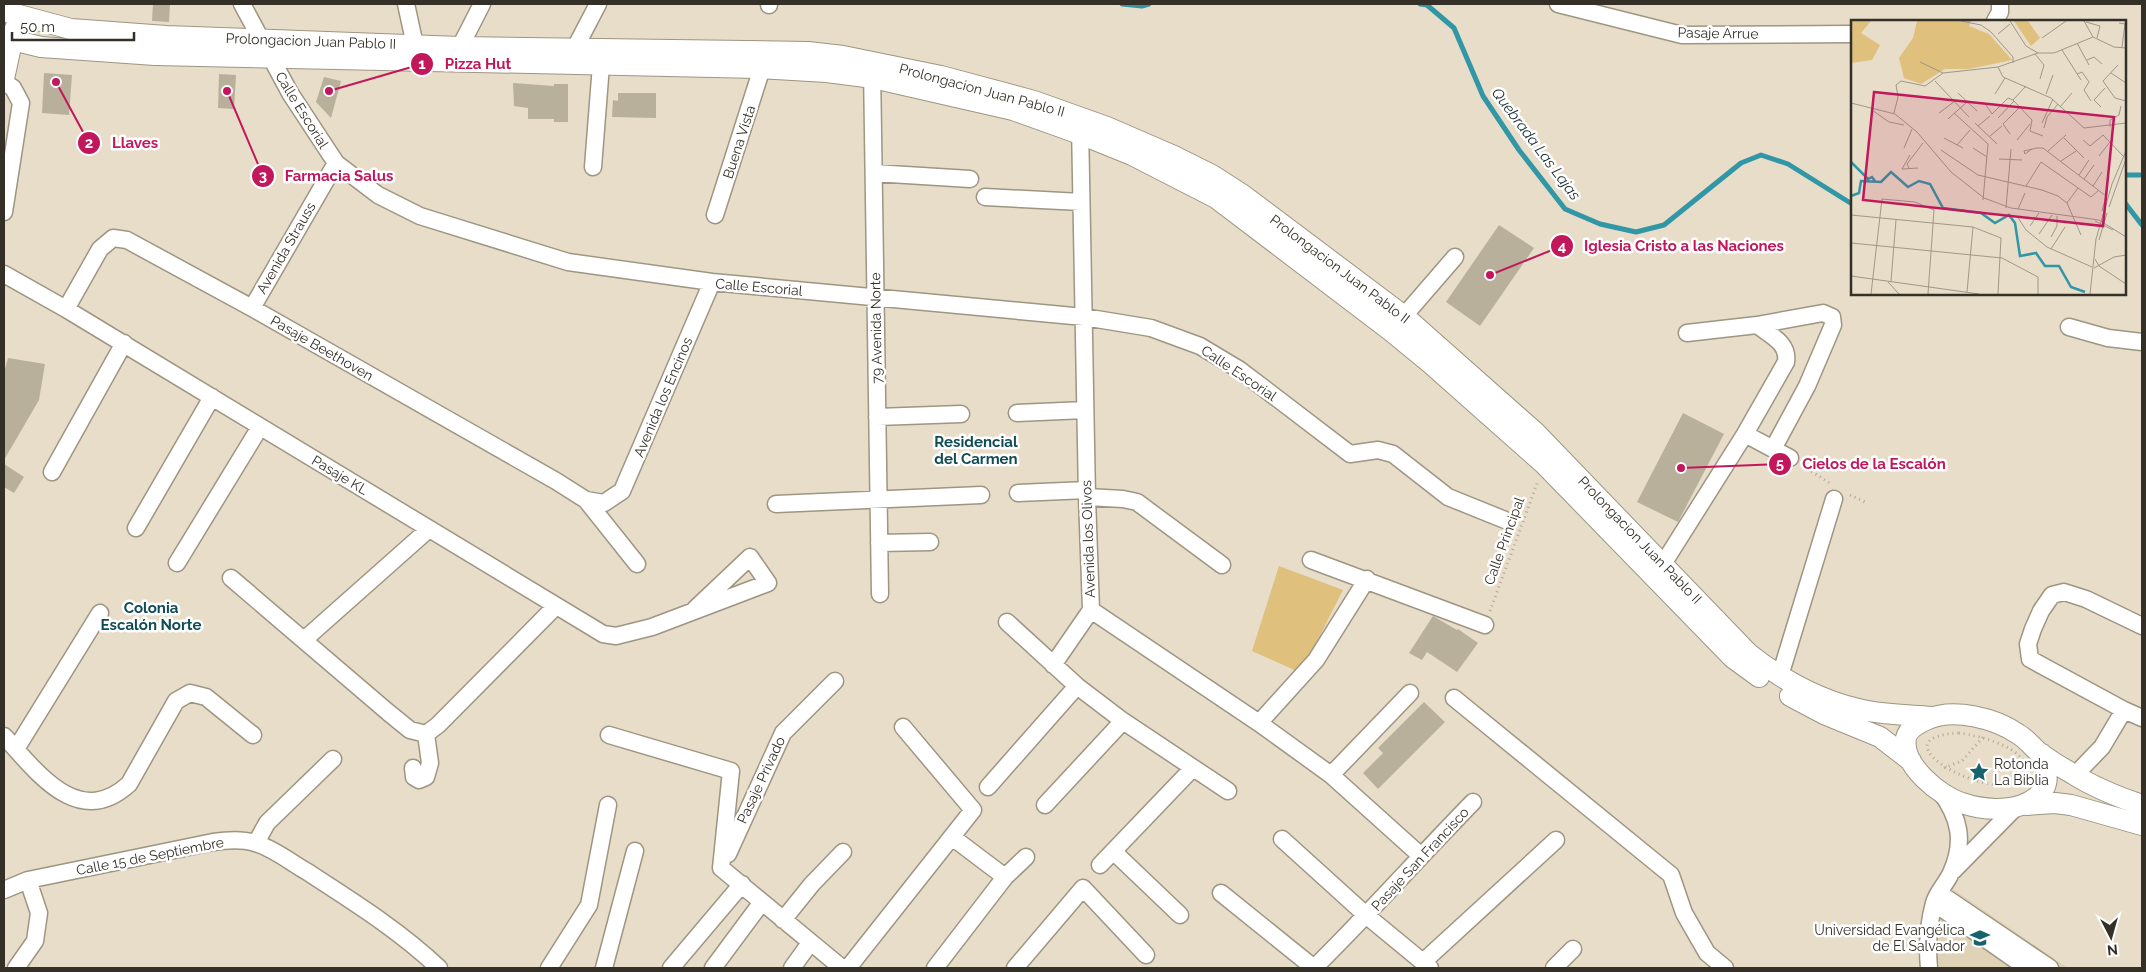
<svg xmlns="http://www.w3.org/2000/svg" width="2146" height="972" viewBox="0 0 2146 972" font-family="Raleway,sans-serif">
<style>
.built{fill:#dfd2b6}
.green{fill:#dfc07d}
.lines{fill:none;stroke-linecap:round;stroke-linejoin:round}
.stream{stroke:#3196a6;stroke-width:5}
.building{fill:#b9b09c}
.minor-casing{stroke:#9e9582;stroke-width:19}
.major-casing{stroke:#9e9582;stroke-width:22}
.path{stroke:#b1a998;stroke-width:3;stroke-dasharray:1 4;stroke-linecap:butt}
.minor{stroke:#fff;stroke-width:16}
.major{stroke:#fff;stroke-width:20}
.labels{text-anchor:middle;stroke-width:5;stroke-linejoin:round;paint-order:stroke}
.street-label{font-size:14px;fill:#343028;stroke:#fff}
.poi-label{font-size:14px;fill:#343028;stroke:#fff;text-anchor:start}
.water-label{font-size:15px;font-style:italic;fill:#182f33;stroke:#fff}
.neighbourhood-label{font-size:15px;font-weight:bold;fill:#104c55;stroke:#fff}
.inset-river{fill:none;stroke:#3196a6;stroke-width:2.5}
.inset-road{fill:none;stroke:#9f9888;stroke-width:1}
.view{fill:#c2185b;fill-opacity:0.15;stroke:#c2185b;stroke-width:2.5}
.inset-edge{fill:none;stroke:#343028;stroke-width:2.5}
.leader{fill:none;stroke:#c2185b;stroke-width:2}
.callout-dot{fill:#c2185b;stroke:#fff;stroke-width:2}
.mark-label{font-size:15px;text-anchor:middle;font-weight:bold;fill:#fff}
.callout-label{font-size:15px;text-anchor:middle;font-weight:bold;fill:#c2185b;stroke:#fff;stroke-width:5;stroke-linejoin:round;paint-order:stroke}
</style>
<rect width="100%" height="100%" fill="#e7ddc8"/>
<!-- built -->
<path class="built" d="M1953,889L2068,968H1940L1936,957L1938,919L1946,895Z"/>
<!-- green -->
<path class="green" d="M1279,566L1343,590L1301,673L1252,651Z"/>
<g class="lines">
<!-- stream -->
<path class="stream" d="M1122,4L1142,6L1149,4
M1420,4L1427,5L1454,28L1483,96L1519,150L1565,209L1600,224L1636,232L1664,225L1741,163L1761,155L1788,164L1852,204
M2125,175H2142
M2125,203L2142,225"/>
</g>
<!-- building -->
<path class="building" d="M153,4H170L169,22L152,21Z
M44,73L72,75L69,115L42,113Z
M219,74L236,75L234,109L218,108Z
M324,77L341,81L331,118L316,102Z
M513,83L554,86V84H568V122H554V119H528V108L514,106Z
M618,93H656V118L612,117L613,100L618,101Z
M1499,225L1534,248L1480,326L1446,302Z
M8,358L45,364L39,400L4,460V372Z
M1683,413L1724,434L1678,522L1637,502Z
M4,464L24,477L14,493L4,487Z
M1433,616L1457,630L1458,629L1478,643L1457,672L1427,652L1422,660L1409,653Z
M1424,702L1445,722L1378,789L1363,773L1383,753L1378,748Z"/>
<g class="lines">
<defs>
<path id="minor" d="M242,4L290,93L336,163L378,195L420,216L568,262L712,282L1084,317L1151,328L1200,346L1240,370L1350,454L1378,450L1393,454L1448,497L1505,520
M406,4L415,45
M769,4V5
M1558,4L1682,35L1852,34
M1995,21L2000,12V4
M460,47L482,4
M575,48L598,4
M872,67L880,594
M4,82L13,88L21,103L4,212
M1080,124L1087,497L1091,610
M593,167L601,65
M874,173L970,179
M985,197L1081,202
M715,215L762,68
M4,274L66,309L603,634L616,636L652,627L768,583L750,557L695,609
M252,308L336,163
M66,309L100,249L113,238L127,240L252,308L556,481L586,500L604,503L622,491L712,282
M1404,316L1455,257
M2069,327L2108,338L2142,342
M1687,333L1757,325L1823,313L1832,317L1833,325L1807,386L1773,449
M1017,413L1085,410
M877,417L961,414
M1745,434L1790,458
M52,472L124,343
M1018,493L1087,490
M1087,497L1123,499L1137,502L1222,565
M586,500L637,564
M776,504L981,495
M136,528L212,397
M879,543L930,542
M1311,560L1485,625
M177,563L260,427
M1663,564L1745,434L1786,362C1789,343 1770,335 1757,325
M231,578L389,713L410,730L426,734
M1091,610L1259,723L1331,775L1420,855
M1007,622L1077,686L1123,721L1228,791
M2142,626L2086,599L2064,592L2052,595L2041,611L2033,629L2028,644L2030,659L2124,710L2142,718
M305,639L429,529
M1053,665L1091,610
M1780,676L1834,499
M1454,698L1671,875L1684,913L1707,953L1725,968
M1259,723L1316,660L1367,579
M426,734L438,725L556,606
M609,735L731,771L721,868
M4,736C37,772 78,830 129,784L176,701L190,693L206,697L253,735
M16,749L100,613
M413,768L414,777L419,780L426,777L430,763L426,734
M1331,775L1410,693
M2075,775L2102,747L2124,710
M988,787L1077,686
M1045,805L1123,721
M952,837L1005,877
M1282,839L1367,916L1430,968
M256,843L267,823L333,759
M1114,852L1180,915
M728,854L783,733L835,681
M1100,865L1193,768
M721,868L842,968
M1953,871L2016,807
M4,890L28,880L213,842C226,840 243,839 255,843C271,847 292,863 306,871C352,901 399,930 439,968
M1221,893L1314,968
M1939,893L2050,968
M1934,903L2027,968
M783,920L812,884L843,852
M1423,962L1556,840
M16,968L35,941L39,913L28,880
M549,968L589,905L608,805
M604,968L635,851
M671,968L742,884
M713,968L762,902
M792,968L810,943
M848,968L973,810L903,727
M935,968L1005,877L1026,857
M1015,968L1083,888L1146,955
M1314,968C1369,914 1419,857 1473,802
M1554,968L1573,949
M1929,968C1927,947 1928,925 1934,903C1937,892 1946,884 1951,873C1965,842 1960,818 1940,791"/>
<path id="major" d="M4,11L71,29L166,36L460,47L808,52L843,56L941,76L1034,101L1107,127L1174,156L1212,175L1243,195L1404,316L1535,432L1748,653C1782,680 1824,703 1868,711C1889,715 1911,715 1932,717
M4,38L41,47L155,55L759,68L827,72L873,78L1013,110L1080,134L1132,155L1216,198L1391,331L1430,363L1544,464L1733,658L1759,677
M4,79L15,28
M1790,696L1824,714L1880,737L1911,761
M2042,754C2049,776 2051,790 2029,802C2010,812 1982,810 1962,803C1940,796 1901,765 1906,738C1908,728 1919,723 1928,719C1954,708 1995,718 2018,734C2027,739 2033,748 2041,754C2051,761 2062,768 2073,774C2095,788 2118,797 2142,805
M2026,805L2055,803L2071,805L2142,825"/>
</defs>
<!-- minor casing -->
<use href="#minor" class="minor-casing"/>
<!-- major casing -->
<use href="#major" class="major-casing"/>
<!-- path -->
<path class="path" d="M1803,466L1831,484
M1850,495L1865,502
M1490,611L1538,481
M1959,733C1981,736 2032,748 2027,777C2001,809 1867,738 1959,733Z
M1944,768L1962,761L1983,737"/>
<!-- minor -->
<use href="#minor" class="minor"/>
<!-- major -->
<use href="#major" class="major"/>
</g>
<!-- icons -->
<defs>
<symbol id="sight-bare" viewBox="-9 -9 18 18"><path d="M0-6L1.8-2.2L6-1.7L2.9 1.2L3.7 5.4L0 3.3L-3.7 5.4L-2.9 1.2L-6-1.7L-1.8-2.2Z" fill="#16626d" stroke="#fff" stroke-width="2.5" paint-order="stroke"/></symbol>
<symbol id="university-bare" viewBox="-9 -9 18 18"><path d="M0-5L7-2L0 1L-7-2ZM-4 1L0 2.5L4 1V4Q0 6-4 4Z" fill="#16626d" stroke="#fff" stroke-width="2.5" paint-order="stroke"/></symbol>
</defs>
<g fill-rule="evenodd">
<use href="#sight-bare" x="1965" y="758" width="28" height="28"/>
<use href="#university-bare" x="1966" y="924" width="28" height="28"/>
</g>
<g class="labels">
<!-- street labels -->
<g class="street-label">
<text transform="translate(1718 33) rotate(1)" y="5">Pasaje Arrue</text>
<text transform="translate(311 41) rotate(2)" y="5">Prolongacion Juan Pablo II</text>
<text transform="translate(982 90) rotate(15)" y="5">Prolongacion Juan Pablo II</text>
<text transform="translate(302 110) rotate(58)" y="5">Calle Escorial</text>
<text transform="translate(739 142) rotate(-72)" y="5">Buena Vista</text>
<text transform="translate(286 248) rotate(-60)" y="5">Avenida Strauss</text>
<text transform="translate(1340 269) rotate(37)" y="5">Prolongacion Juan Pablo II</text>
<text transform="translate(759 287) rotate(5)" y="5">Calle Escorial</text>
<text transform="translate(876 328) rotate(-91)" y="5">79 Avenida Norte</text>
<text transform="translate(322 348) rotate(30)" y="5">Pasaje Beethoven</text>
<text transform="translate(1239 373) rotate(34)" y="5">Calle Escorial</text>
<text transform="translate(663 397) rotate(-67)" y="5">Avenida los Encinos</text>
<text transform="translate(340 475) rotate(31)" y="5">Pasaje KL</text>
<text transform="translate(1088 539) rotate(-92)" y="5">Avenida los Olivos</text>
<text transform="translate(1640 540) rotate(46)" y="5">Prolongacion Juan Pablo II</text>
<text transform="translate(1504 541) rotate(-70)" y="5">Calle Principal</text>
<text transform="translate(761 780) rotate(-65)" y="5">Pasaje Privado</text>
<text transform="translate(150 856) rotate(-11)" y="5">Calle 15 de Septiembre</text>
<text transform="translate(1420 859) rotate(-47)" y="5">Pasaje San Francisco</text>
</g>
<!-- poi labels -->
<g class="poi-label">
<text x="1994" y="769">Rotonda<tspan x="1994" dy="16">La Biblia</tspan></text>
<text x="1965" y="935" text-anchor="end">Universidad Evangélica<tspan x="1965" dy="16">de El Salvador</tspan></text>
</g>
<!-- water labels -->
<g class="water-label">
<text transform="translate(1536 144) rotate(53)" y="5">Quebrada Las Lajas</text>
</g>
<!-- neighbourhood labels -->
<g class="neighbourhood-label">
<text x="976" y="447">Residencial<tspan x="976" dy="17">del Carmen</tspan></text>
<text x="151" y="613">Colonia<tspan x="151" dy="17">Escalón Norte</tspan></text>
</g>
</g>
<!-- overview -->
<g transform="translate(1851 20)">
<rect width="275" height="275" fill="#e7ddc8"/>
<path d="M0,1H20L10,13L29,25L21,40L0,43ZM66,1H120L118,6L138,14L161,40L118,49H94L70,64L53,58L48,38L62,18ZM163,1H177L189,18L180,26Z" fill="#dfc07d"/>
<path class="inset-river" d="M0,142L17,159L21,157L24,161M0,176L8,173L10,161L30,162L40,152L57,167L68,161L79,164L92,188L130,193L144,203L158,195L164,203L169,236L185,233L194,246H208L220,267L234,272"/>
<path class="inset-road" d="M110,1L130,5L140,12L162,37V43M159,1L175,26L187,33M233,1L242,17M235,2L249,6L246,18M268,3L274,4L271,27M147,14L159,4M191,18L215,1M226,23L238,45M211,30L230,60M184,34L193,45L189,59M236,40L243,37L251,44M69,42L92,53M267,45L252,61L264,78L275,81M147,47L152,57L200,78L233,108L275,103M260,53L275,63M226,54L231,52L238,62L233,70L240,81M50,61L74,66L92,53L147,47L187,33H203L242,17L263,27L275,28M84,61L118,97M175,66L162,80L181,100M107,73L126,91M144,74L154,58M195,74L202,55M0,83L44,94L66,112L100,152L133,178L160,188L248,200L275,217M135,85L141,94L157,78L162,80M209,87L221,73M250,87L243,80L254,68M21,90L38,102L53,105M43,93L47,77L45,65L50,61M88,93L104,81M103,93L137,124M147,98L163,81M97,99L116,82M181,100L179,111L192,116M124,103L146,124M191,103L202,79M127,106L139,96M259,107V100L268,95L270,86M193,108L196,97L207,84M159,114L152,104L169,87M139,116L151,106M93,118L112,128M213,118L233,138M166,120L179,104M232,120L239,126L252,115L273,137M106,125L119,110M53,128L61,109M122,128L136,137M181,129L174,134L173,131L186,128H192L255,176L251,191M90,130L127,155L191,170L207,176L216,183L230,215M197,131L215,115M59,135L51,149L67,148M248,136L259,122M148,139L171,140M210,141L225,131M58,148L56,144L72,123M228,155L238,140M233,159L243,145M175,166L190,142L240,177L248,170M242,166L251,152M132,180L137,124M216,183L227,168M258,187L275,139M155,188L160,129M167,189L174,173M0,195L122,207L150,218L147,274M166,196L175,210L196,227L241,247M244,201L262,210M179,206L188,193M188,214L201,195M200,217L206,206V196M248,220L256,193M0,223L151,238L187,257V274M200,229L214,207M244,239L248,246L275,264M243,248L263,237L275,235M0,256L128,274M40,261L45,200M37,262L48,274M116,272L122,207M20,274L31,179L64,182L83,190L77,274M239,274L245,219L261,164L275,131"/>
<path class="view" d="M23,72L263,97L252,206L12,180Z"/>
<rect width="275" height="275" class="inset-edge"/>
</g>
<!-- callouts -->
<path class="leader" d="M329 91L422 64M56 82L89 143M227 91L263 176M1490 275L1562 246M1681 468L1780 464"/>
<g class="callout-dot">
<circle cx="329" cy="91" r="5"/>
<circle cx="56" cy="82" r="5"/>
<circle cx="227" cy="91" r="5"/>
<circle cx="1490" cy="275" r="5"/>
<circle cx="1681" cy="468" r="5"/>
<circle cx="422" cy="64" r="12"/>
<circle cx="89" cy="143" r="12"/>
<circle cx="263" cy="176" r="12"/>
<circle cx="1562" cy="246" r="12"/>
<circle cx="1780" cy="464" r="12"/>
</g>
<g class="mark-label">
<text x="422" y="69">1</text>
<text x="89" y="148">2</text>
<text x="263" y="181">3</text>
<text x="1562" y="251">4</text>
<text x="1780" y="469">5</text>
</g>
<g class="callout-label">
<text x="478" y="69">Pizza Hut</text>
<text x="135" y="148">Llaves</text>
<text x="339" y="181">Farmacia Salus</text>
<text x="1684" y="251">Iglesia Cristo a las Naciones</text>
<text x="1874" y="469">Cielos de la Escalón</text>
</g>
<!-- border -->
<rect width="2146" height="972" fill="none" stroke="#343028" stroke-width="10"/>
<!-- north arrow -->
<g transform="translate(2111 937) rotate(174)" stroke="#ffffff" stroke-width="4" paint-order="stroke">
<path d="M0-4L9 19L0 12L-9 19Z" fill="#343028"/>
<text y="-8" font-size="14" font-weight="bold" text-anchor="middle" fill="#343028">N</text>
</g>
<!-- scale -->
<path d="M12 32v8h122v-8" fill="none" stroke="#343028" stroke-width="2.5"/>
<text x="20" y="32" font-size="15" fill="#343028" stroke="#ffffff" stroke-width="4" paint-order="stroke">50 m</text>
</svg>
